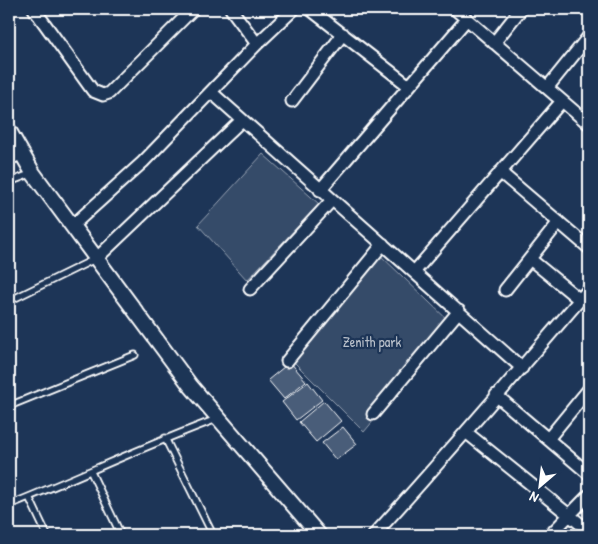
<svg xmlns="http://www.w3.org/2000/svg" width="598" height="544" viewBox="0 0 598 544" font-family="'Patrick Hand',sans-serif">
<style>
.green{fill:#364b69;stroke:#9aa5b4}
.building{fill:#4a5d79;stroke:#fff}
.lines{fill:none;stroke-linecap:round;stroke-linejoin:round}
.service-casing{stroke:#fff;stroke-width:9}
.minor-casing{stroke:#fff;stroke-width:15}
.tertiary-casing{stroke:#fff;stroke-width:18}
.service{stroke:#1d3557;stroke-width:5.5}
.minor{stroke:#1d3557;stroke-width:11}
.tertiary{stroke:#1d3557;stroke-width:14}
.labels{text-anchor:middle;stroke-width:4.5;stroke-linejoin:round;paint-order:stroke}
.park-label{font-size:14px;fill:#b9c0ca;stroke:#1d3557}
</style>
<rect width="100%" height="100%" fill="#1d3557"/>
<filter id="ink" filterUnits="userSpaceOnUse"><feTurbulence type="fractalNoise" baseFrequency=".02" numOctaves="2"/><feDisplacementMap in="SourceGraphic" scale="10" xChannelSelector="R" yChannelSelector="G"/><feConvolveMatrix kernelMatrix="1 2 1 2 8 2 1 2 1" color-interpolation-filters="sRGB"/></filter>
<g filter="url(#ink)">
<!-- green -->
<path class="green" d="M263,154L319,204L247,280L198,225Z
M378,253L453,325L364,432L291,359Z"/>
<!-- building -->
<path class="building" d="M290,362L306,381L284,399L268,380Z
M308,382L322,400L296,420L282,402Z
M324,401L341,421L316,442L299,422Z
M343,427L357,444L336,460L322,443Z"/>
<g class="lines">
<defs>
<path id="service" d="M9,162L23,156
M9,182L33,173
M9,301L97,258
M9,406L135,355
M165,438L213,535
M91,472L121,535
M29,497L47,535
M9,505C79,477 146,445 217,419"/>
<path id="minor" d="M34,9L93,91L103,95L109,93L193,9
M231,9L257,44
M310,9L409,86
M455,9L589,124
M494,43L521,9
M547,88L589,36
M211,92L522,368
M292,101L343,34
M500,172L589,248
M320,190L467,19
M72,226L143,162L257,44L294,9
M97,258L242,120
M530,259L580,300
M415,271L562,101
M250,289L332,200
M505,290L559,222
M287,361L383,244
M496,395L589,474
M373,414L459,311
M467,433L589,531
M548,439L589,389
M374,535C448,454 518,372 589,289
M550,535L589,495"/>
<path id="tertiary" d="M9,131L33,173L190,385L319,535"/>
</defs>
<!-- service casing -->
<use href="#service" class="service-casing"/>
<!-- minor casing -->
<use href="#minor" class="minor-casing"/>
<!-- tertiary casing -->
<use href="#tertiary" class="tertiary-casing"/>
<!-- service -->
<use href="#service" class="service"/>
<!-- minor -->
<use href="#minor" class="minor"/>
<!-- tertiary -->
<use href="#tertiary" class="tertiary"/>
</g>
</g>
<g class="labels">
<!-- park labels -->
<g class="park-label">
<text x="372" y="347">Zenith park</text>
</g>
</g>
<!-- margin -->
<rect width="598" height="544" fill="none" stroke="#1d3557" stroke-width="30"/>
<rect x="15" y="15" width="568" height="514" fill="none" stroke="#fff" stroke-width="2" filter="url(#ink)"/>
<!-- north arrow -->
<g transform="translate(540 486) rotate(208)" stroke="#1d3557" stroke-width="4" paint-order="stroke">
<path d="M0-4L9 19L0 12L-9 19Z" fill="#ffffff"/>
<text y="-8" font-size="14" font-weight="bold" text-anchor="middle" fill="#ffffff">N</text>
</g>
</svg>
